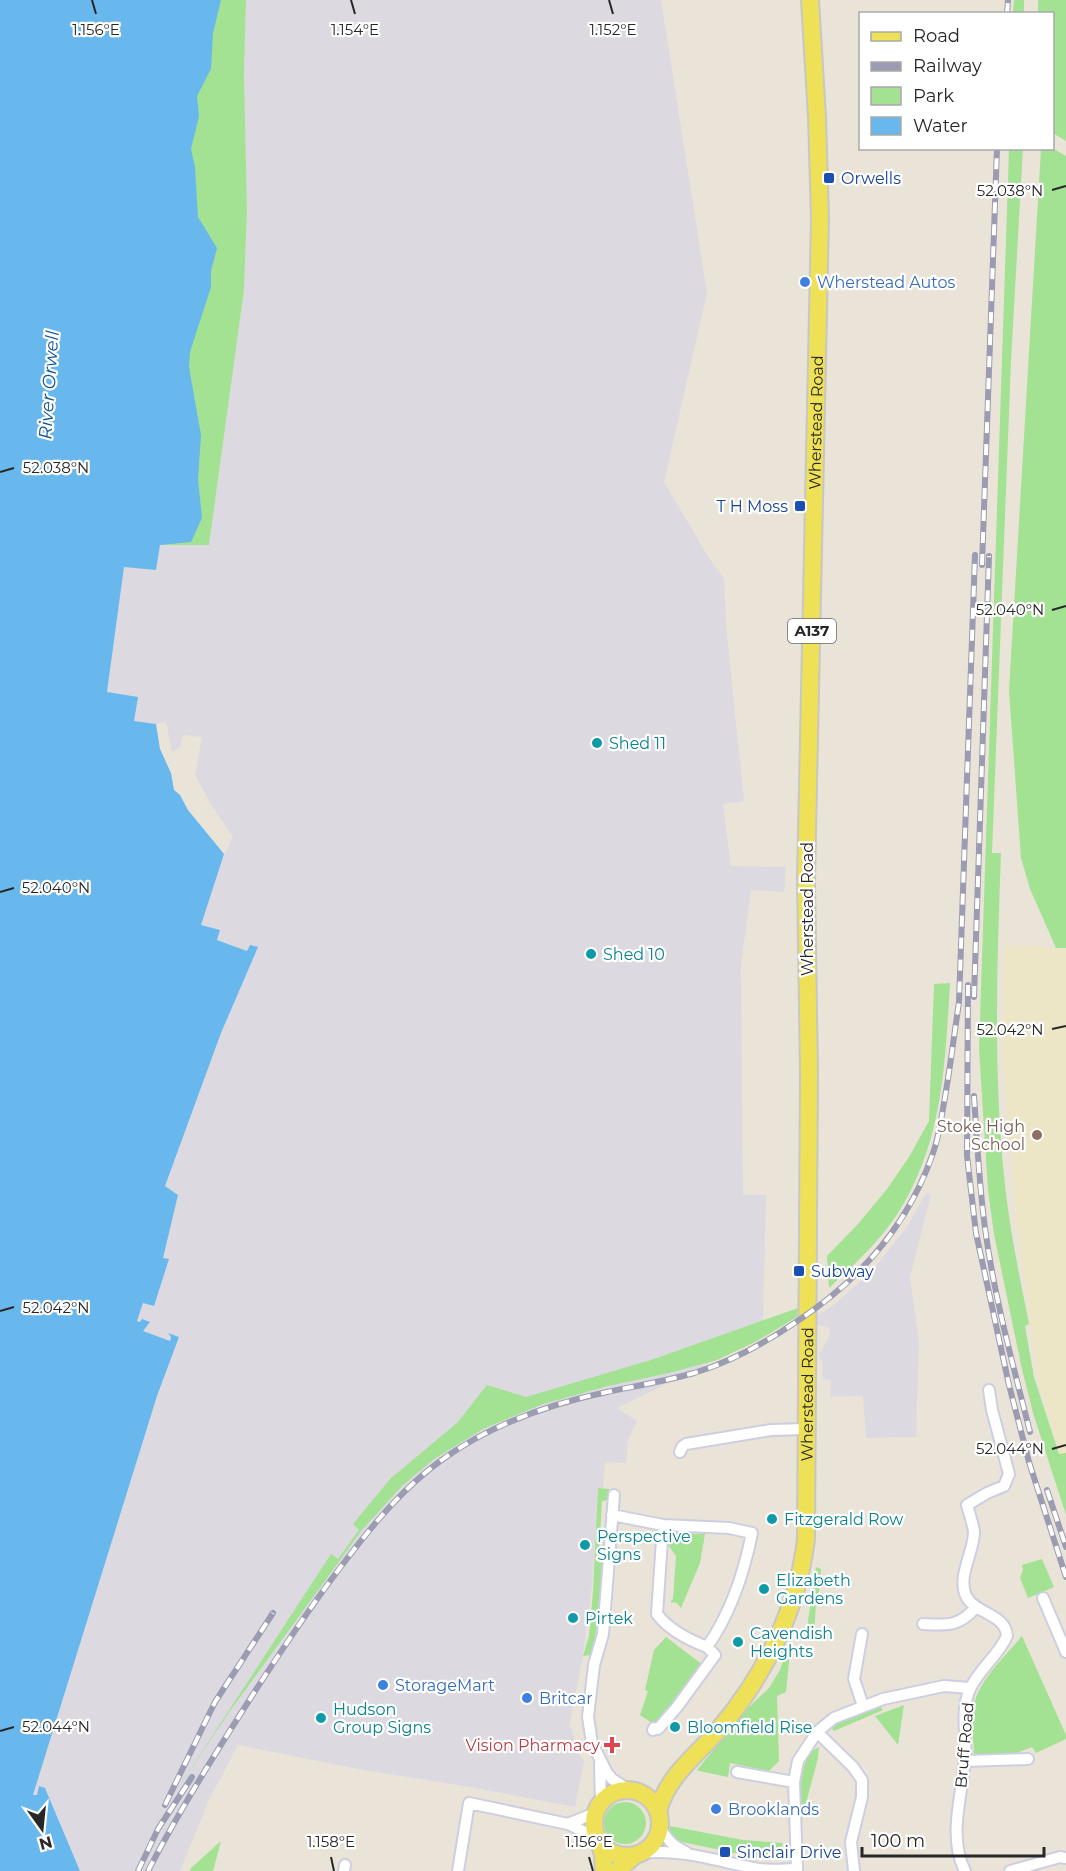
<svg xmlns="http://www.w3.org/2000/svg" width="1066" height="1871" viewBox="0 0 1066 1871" font-family="Montserrat,sans-serif">
<style>
.industrial{fill:#dcd9e1}
.education{fill:#ece5c6}
.green{fill:#a3e193}
.water{fill:#69b8ed}
.lines{fill:none;stroke-linecap:round;stroke-linejoin:round}
.street-casing{stroke:#cdcee0;stroke-width:14}
.primary-casing{stroke:#c7c7c7;stroke-width:20}
.street{stroke:#fff;stroke-width:10}
.primary{stroke:#efe157;stroke-width:16}
.rail-casing{stroke:#9b9bb1;stroke-width:6}
.rail{stroke:#fff;stroke-width:4;stroke-dasharray:11;stroke-linecap:butt}
.ticks{fill:none;stroke:#272727;stroke-width:2}
.transit-dot{fill:#1a4fb4;stroke:#fff;stroke-width:2}
.shop-dot{fill:#3f7fe0;stroke:#fff;stroke-width:2}
.culture-dot{fill:#0f9aa8;stroke:#fff;stroke-width:2}
.education-dot{fill:#8d6e63;stroke:#fff;stroke-width:2}
.health-dot{fill:#e0444e;stroke:#fff;stroke-width:2}
.labels{text-anchor:middle;stroke-width:4.5;stroke-linejoin:round;paint-order:stroke}
.shield{fill:#fff;stroke:#686868;stroke-width:1.5}
.shield-label{font-size:15px;font-weight:bold;fill:#272727}
.transit-label{font-size:16px;fill:#164399;stroke:#fff;text-anchor:start}
.shop-label{font-size:16px;fill:#366cbe;stroke:#fff;text-anchor:start}
.street-label{font-size:16px;fill:#272727;stroke:#fff}
.culture-label{font-size:16px;fill:#0d838f;stroke:#fff;text-anchor:start}
.education-label{font-size:16px;fill:#785e54;stroke:#fff;text-anchor:end}
.health-label{font-size:16px;fill:#be3a42;stroke:#fff;text-anchor:end}
.water-label{font-size:18px;font-style:italic;fill:#0e5394;stroke:#fff}
.ticks-label{font-size:15px;text-anchor:middle;fill:#272727;stroke:#fff;stroke-width:4.5;stroke-linejoin:round;paint-order:stroke}
</style>
<rect width="100%" height="100%" fill="#eae4d8"/>
<!-- industrial -->
<path class="industrial" d="M246,0H661L707,293L664,482L709,558L724,579L727,635L744,801L723,804L731,866L786,867L784,892L751,890L741,965L743,1195H766L763,1319L772,1332L617,1408L637,1421L628,1441L626,1463L605,1462L603,1488L598,1489L592,1586L583,1656L569,1727L572,1729L577,1751L584,1761L575,1807L470,1787L358,1769L238,1745L209,1800L180,1871H80L45,1788L37,1796L33,1795L157,1396L179,1337L169,1334L171,1337L170,1341L142,1331L140,1322L137,1321L143,1303L154,1306L167,1260L162,1259L178,1195L164,1187L221,1033L257,948L247,951L216,939L201,925L220,864L233,837L212,806L195,775L202,737L183,735L180,747L172,752L166,722L156,724L134,721L107,693L124,566L160,545H209L244,289L247,211L244,72Z
M926,1193L931,1195L910,1277L919,1342L916,1437L866,1438L863,1396L830,1397L831,1380L822,1379L823,1364L819,1353L822,1350L829,1337L830,1328L816,1324V1317L836,1303L873,1270L908,1225Z"/>
<!-- education -->
<path class="education" d="M1004,945L1066,948V1476L1038,1380L1016,1218L1002,1051Z"/>
<!-- green -->
<path class="green" d="M204,0H246L244,72L247,211L244,290L209,545H160L176,212Z
M1014,0H1024V13H1013Z
M1038,0H1066V141L1053,133L1052,14L1038,13Z
M1023,148L1011,361L992,853H1001C997,964 993,1075 1005,1185C1010,1232 1020,1278 1029,1324L1025,1326L1034,1377L1059,1454L1066,1453V1515L1033,1413L1021,1365L994,1234L988,1190L979,1049L1009,149Z
M1052,148L1066,156V948H1056L1030,889L1021,858L1009,691L1041,149Z
M950,983C945,1064 943,1142 898,1213C879,1242 854,1265 829,1288L827,1256L858,1224L887,1189L909,1157L929,1121L934,984Z
M798,1308L797,1317L757,1341L717,1360L669,1373L608,1386L543,1404L483,1429L434,1459L402,1486L362,1530L232,1708L177,1790L331,1554L338,1559L359,1530L353,1524L390,1479L457,1423L487,1385L526,1397L651,1360Z
M598,1488L609,1489L608,1500L602,1501L599,1556L604,1557L594,1648L590,1655L583,1656L589,1636L593,1591Z
M673,1529L679,1530L685,1534H705L700,1563L681,1608L677,1603L670,1602L673,1599L676,1556L666,1542L668,1532Z
M1042,1559L1054,1587L1028,1598L1020,1578L1023,1570L1022,1565Z
M816,1567L821,1569L818,1603H816L814,1635L806,1634Z
M792,1633L786,1692L777,1696L779,1761L769,1771L730,1763L728,1777L699,1771L697,1770L749,1707L769,1688L780,1670Z
M1022,1636L1066,1735V1739L1036,1753L1032,1747L1009,1756L974,1757C974,1741 971,1725 973,1710C975,1684 1006,1655 1022,1636Z
M666,1637L703,1665L686,1689L680,1693L669,1710L655,1725L640,1715L648,1691L645,1690L654,1650Z
M904,1705L898,1745L875,1716Z
M881,1707L883,1710L834,1731L832,1729L836,1724L842,1721Z
M819,1747L818,1758L801,1822L799,1820C798,1797 801,1775 808,1753Z
M604 1823a21 21 0 1 1 42 0a21 21 0 1 1-42 0Z
M670,1826L743,1840L783,1843L780,1855L764,1859L677,1841L670,1833Z
M221,1841L213,1871H190L191,1868Z"/>
<!-- water -->
<path class="water" d="M0,0H221L213,33L211,69L197,96L199,116L191,149L195,167L198,217L217,248L211,271V287L190,352L189,367L201,435L198,479L202,518L191,542L160,545L156,570L124,567L107,692L138,697L134,721L156,724L160,749L171,773L174,790L180,795L188,810L224,854L201,925L220,930L217,940L247,951L250,945L258,947L221,1033L165,1186L178,1195L163,1258L169,1259L154,1306L143,1303L137,1321L140,1322L142,1319L150,1322L143,1331L170,1341L171,1337L168,1333L179,1337L157,1396L33,1795H37L39,1786L45,1788L80,1871H0Z"/>
<g class="lines">
<defs>
<path id="street" d="M680,1452L682,1447L686,1444L771,1430L806,1429
M614,1495L603,1634L594,1665L588,1717L592,1743L607,1773L612,1779L629,1790
M612,1515L663,1525L729,1528L752,1533C744,1573 731,1613 707,1647L715,1655L677,1707L658,1729L654,1728L653,1730
M663,1525L657,1614C668,1629 689,1640 707,1647
M1043,1598L1066,1652
M923,1624C948,1625 959,1627 976,1607
M862,1634L854,1679L863,1706
M817,1732L853,1767L862,1780V1797L851,1842L854,1871
M965,1761L1028,1759
M600,1764L601,1803
M737,1772L794,1782
M595,1813L568,1824L596,1837
M660,1827C667,1839 672,1846 686,1852
M642,1853C681,1848 720,1862 759,1869C772,1871 784,1869 797,1869V1871
M797,1869L794,1782L798,1761L817,1732L834,1718L883,1699L944,1686L970,1688
M344,1871L345,1865
M458,1871L469,1803L568,1824
M965,1871C947,1835 963,1794 965,1757C967,1734 960,1711 970,1689C979,1669 998,1656 1007,1636C1006,1614 975,1614 966,1596C957,1576 974,1552 974,1532C973,1523 969,1513 967,1505L987,1493L1004,1486L1009,1474L992,1410L989,1390
M1010,1871L1060,1857L1066,1858"/>
<g id="primary">
<circle cx="627" cy="1823" r="33"/>
<path id="s1" d="M658,1811C669,1773 696,1757 720,1728C765,1675 798,1608 806,1539L809,1073L806,880L820,218L817,117L810,0"/>
<path d="M599,1842L603,1855L604,1871"/>
<path d="M617,1871L634,1856"/>
</g>
</defs>
<!-- street casing -->
<use href="#street" class="street-casing"/>
<!-- primary casing -->
<use href="#primary" class="primary-casing"/>
<!-- street -->
<use href="#street" class="street"/>
<!-- primary -->
<use href="#primary" class="primary"/>
<defs>
<path id="rail" d="M1007,14L1008,0
M982,565L997,148
M968,985L967,1156L976,1233L1009,1385L1029,1462L1066,1577
M974,997L989,556
M974,1096C977,1140 979,1184 985,1228C994,1296 1013,1365 1030,1432
M1047,1490L1066,1547
M165,1805L215,1702L273,1613
M138,1871L158,1829L192,1777
M148,1871C181,1807 220,1746 259,1685C287,1642 315,1600 346,1560C375,1522 404,1487 443,1459C491,1425 549,1404 607,1392C636,1386 665,1381 694,1373C730,1362 765,1343 796,1322C860,1280 908,1226 933,1153C939,1137 941,1119 944,1103C950,1069 954,1036 959,1002L975,555"/>
</defs>
<!-- rail casing -->
<use href="#rail" class="rail-casing"/>
<!-- rail -->
<use href="#rail" class="rail"/>
</g>
<!-- ticks -->
<path class="ticks" d="M92,0L96,14M351,0L355,14M609,0L613,14M1052,190L1066,186M0,472L14,468M1052,610L1066,606M0,892L14,888M1052,1029L1066,1026M0,1311L14,1307M1052,1449L1066,1445M0,1731L14,1727M331,1857L334,1871M589,1857L593,1871"/>
<!-- markers -->
<g class="transit-dot">
<rect x="823" y="172" width="12" height="12" rx="3"/>
<rect x="794" y="500" width="12" height="12" rx="3"/>
<rect x="793" y="1265" width="12" height="12" rx="3"/>
<rect x="719" y="1846" width="12" height="12" rx="3"/>
</g>
<g class="shop-dot">
<circle cx="805" cy="282" r="6"/>
<circle cx="383" cy="1685" r="6"/>
<circle cx="527" cy="1698" r="6"/>
<circle cx="716" cy="1809" r="6"/>
</g>
<g class="culture-dot">
<circle cx="597" cy="743" r="6"/>
<circle cx="591" cy="954" r="6"/>
<circle cx="772" cy="1519" r="6"/>
<circle cx="585" cy="1545" r="6"/>
<circle cx="764" cy="1589" r="6"/>
<circle cx="573" cy="1618" r="6"/>
<circle cx="738" cy="1642" r="6"/>
<circle cx="321" cy="1718" r="6"/>
<circle cx="675" cy="1727" r="6"/>
</g>
<circle class="education-dot" cx="1037" cy="1135" r="6"/>
<path class="health-dot" d="M609 1736h6v6h6v6h-6v6h-6v-6h-6v-6h6z"/>
<g class="labels">
<!-- shield labels -->
<rect class="shield" x="788" y="619" width="48" height="24" rx="4.5"/>
<g class="shield-label">
<text x="812" y="636">A137</text>
</g>
<!-- transit labels -->
<g class="transit-label">
<text x="841" y="184">Orwells</text>
<text x="788" y="512" text-anchor="end">T H Moss</text>
<text x="811" y="1277">Subway</text>
<text x="737" y="1858">Sinclair Drive</text>
</g>
<!-- shop labels -->
<g class="shop-label">
<text x="817" y="288">Wherstead Autos</text>
<text x="395" y="1691">StorageMart</text>
<text x="539" y="1704">Britcar</text>
<text x="728" y="1815">Brooklands</text>
</g>
<!-- street labels -->
<g class="street-label">
<text dy="6" stroke="none"><textPath href="#s1" startOffset="1432">Wherstead Road</textPath></text>
<text transform="translate(807 909) rotate(-90)" y="6">Wherstead Road</text>
<text dy="6" stroke="none"><textPath href="#s1" startOffset="460">Wherstead Road</textPath></text>
<text transform="translate(964 1745) rotate(-85)" y="6">Bruff Road</text>
</g>
<!-- culture labels -->
<g class="culture-label">
<text x="609" y="749">Shed 11</text>
<text x="603" y="960">Shed 10</text>
<text x="784" y="1525">Fitzgerald Row</text>
<text x="597" y="1542">Perspective<tspan x="597" dy="18">Signs</tspan></text>
<text x="776" y="1586">Elizabeth<tspan x="776" dy="18">Gardens</tspan></text>
<text x="585" y="1624">Pirtek</text>
<text x="750" y="1639">Cavendish<tspan x="750" dy="18">Heights</tspan></text>
<text x="333" y="1715">Hudson<tspan x="333" dy="18">Group Signs</tspan></text>
<text x="687" y="1733">Bloomfield Rise</text>
</g>
<!-- education labels -->
<g class="education-label">
<text x="1025" y="1132">Stoke High<tspan x="1025" dy="18">School</tspan></text>
</g>
<!-- health labels -->
<g class="health-label">
<text x="600" y="1751">Vision Pharmacy</text>
</g>
<!-- water labels -->
<g class="water-label">
<text transform="translate(49 385) rotate(-86)" y="6">River Orwell</text>
</g>
</g>
<g class="ticks-label">
<text x="96" y="35">1.156°E</text>
<text x="355" y="35">1.154°E</text>
<text x="613" y="35">1.152°E</text>
<text x="1010" y="196">52.038°N</text>
<text x="56" y="473">52.038°N</text>
<text x="1010" y="615">52.040°N</text>
<text x="56" y="893">52.040°N</text>
<text x="1010" y="1035">52.042°N</text>
<text x="56" y="1313">52.042°N</text>
<text x="1010" y="1454">52.044°N</text>
<text x="56" y="1732">52.044°N</text>
<text x="331" y="1847">1.158°E</text>
<text x="589" y="1847">1.156°E</text>
</g>
<!-- legend -->
<rect x="859" y="12" width="195" height="138" fill="#ffffff" stroke="#a9a9a9" stroke-width="1.5"/>
<rect x="871" y="32" width="30" height="9" fill="#efe157" stroke="#a9a9a9" stroke-width="1.5"/>
<text x="913" y="42" font-size="18" fill="#272727">Road</text>
<rect x="871" y="62" width="30" height="9" fill="#9b9bb1" stroke="#a9a9a9" stroke-width="1.5"/>
<text x="913" y="72" font-size="18" fill="#272727">Railway</text>
<rect x="871" y="87" width="30" height="18" fill="#a3e193" stroke="#a9a9a9" stroke-width="1.5"/>
<text x="913" y="102" font-size="18" fill="#272727">Park</text>
<rect x="871" y="117" width="30" height="18" fill="#69b8ed" stroke="#a9a9a9" stroke-width="1.5"/>
<text x="913" y="132" font-size="18" fill="#272727">Water</text>
<!-- north arrow -->
<g transform="translate(42 1829) rotate(165)" stroke="#ffffff" stroke-width="4.5" paint-order="stroke">
<path d="M0-4.5L10 22L0 15L-10 22Z" fill="#272727"/>
<text y="-9" font-size="16" font-weight="bold" text-anchor="middle" fill="#272727">N</text>
</g>
<!-- scale -->
<path d="M862 1847v9h182v-9" fill="none" stroke="#272727" stroke-width="3"/>
<text x="871" y="1847" font-size="18" fill="#272727" stroke="#ffffff" stroke-width="4.5" paint-order="stroke">100 m</text>
</svg>
